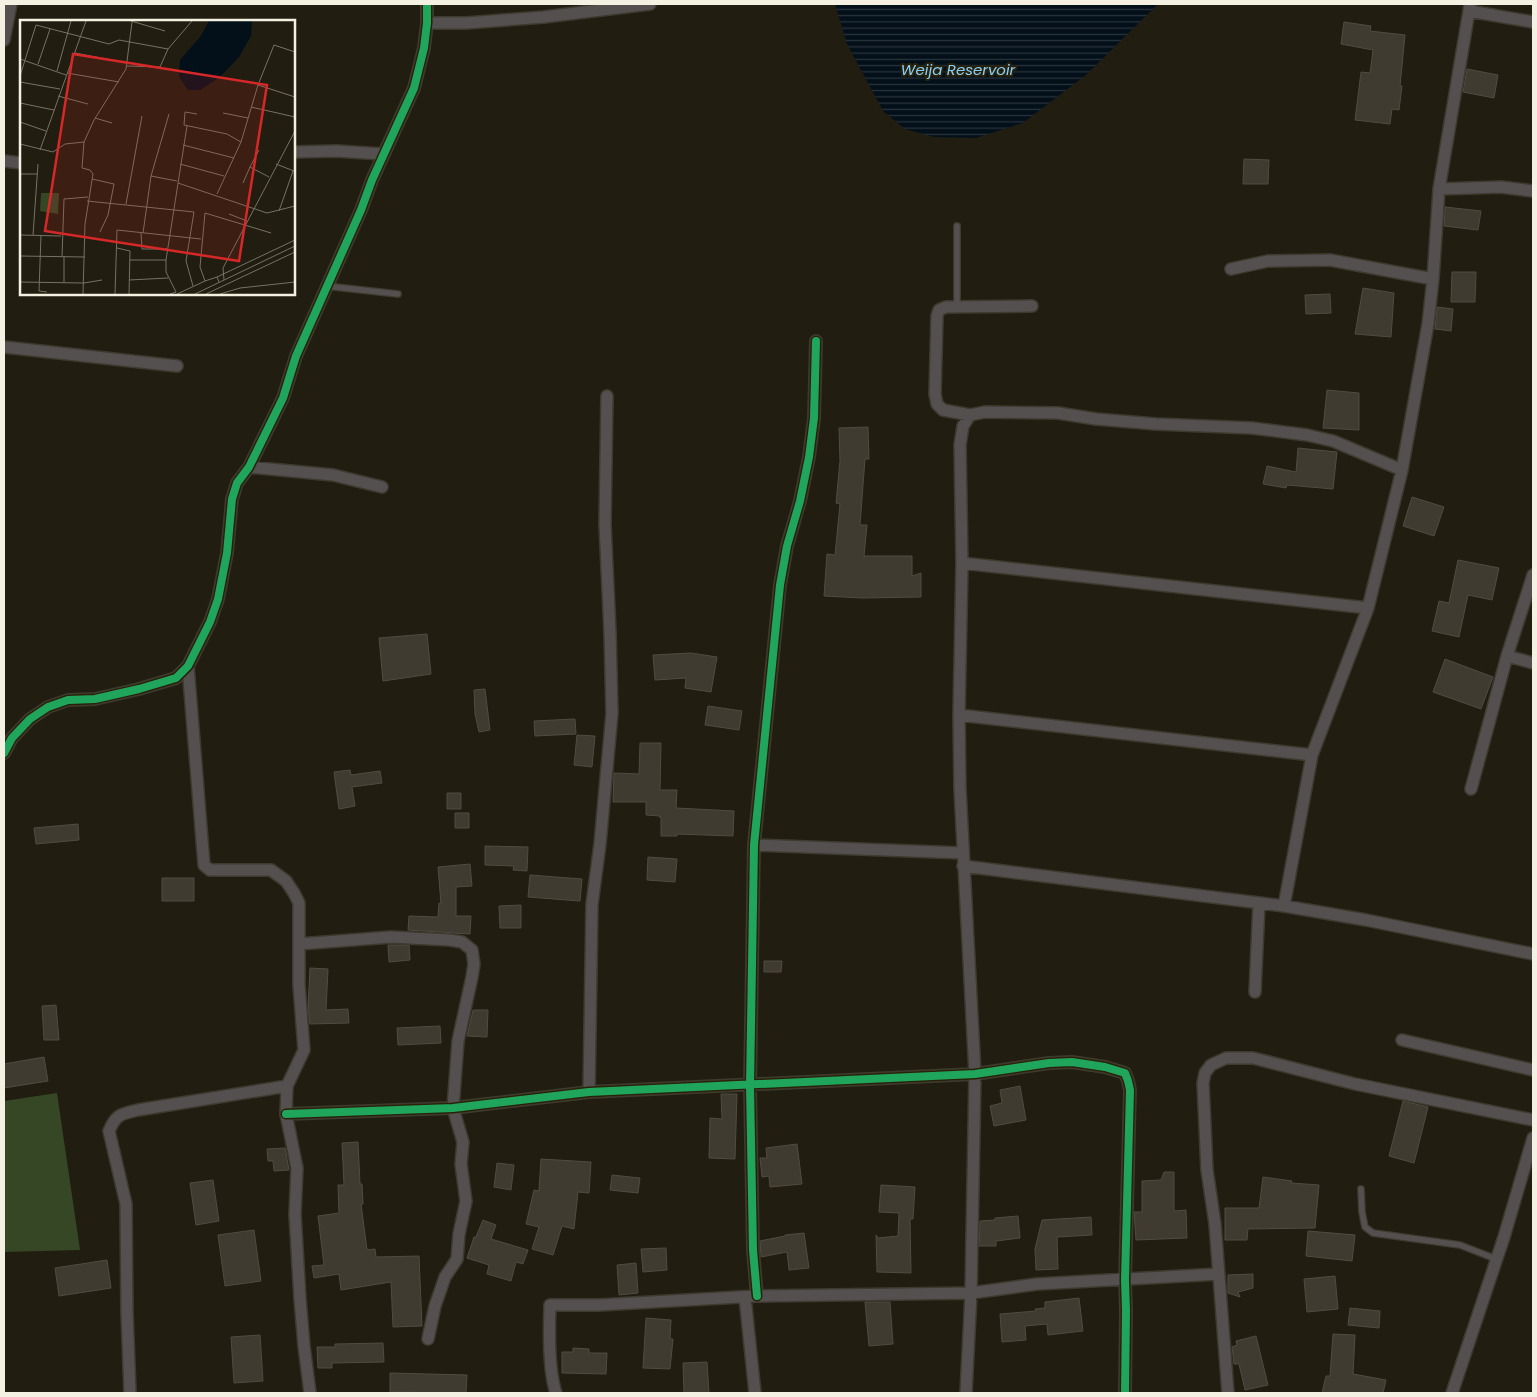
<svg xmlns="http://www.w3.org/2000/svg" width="1537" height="1397" viewBox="0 0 1537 1397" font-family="Poppins,sans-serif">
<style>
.garden{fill:#364726}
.water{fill:url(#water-rules)}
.building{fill:#3f3b31;stroke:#504c42}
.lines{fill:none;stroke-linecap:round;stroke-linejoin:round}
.service-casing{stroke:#3d3a2f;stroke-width:8}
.minor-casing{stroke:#3d3a2f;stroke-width:14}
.service{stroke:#54504f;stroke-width:5.5}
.minor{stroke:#54504f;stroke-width:11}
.cycleway-casing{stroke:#292108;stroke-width:11}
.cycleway{stroke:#20a55d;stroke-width:8}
.labels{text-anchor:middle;stroke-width:4;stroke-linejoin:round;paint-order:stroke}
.water-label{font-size:15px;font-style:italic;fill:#87d0fe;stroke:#292108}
.inset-road{fill:none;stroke:#767264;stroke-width:1}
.view{fill:#d62828;fill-opacity:0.15;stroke:#d62828;stroke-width:2.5}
.inset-edge{fill:none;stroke:#f5f1e2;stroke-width:2.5}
</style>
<defs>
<pattern id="water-rules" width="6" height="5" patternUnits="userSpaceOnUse" patternTransform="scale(1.25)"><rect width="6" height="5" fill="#03101a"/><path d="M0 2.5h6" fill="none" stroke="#28333b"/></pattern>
</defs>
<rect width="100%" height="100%" fill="#211d10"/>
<!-- garden -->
<path class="garden" d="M57,1093L80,1250L4,1252V1101Z"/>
<!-- water -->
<path class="water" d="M835,4H1158L1086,75L1023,123L976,138L934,137L905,129L883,111L847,44Z"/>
<!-- building -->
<path class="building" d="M1344,22L1371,26L1370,31L1405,35L1400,86H1402L1399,110L1392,109L1390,124L1355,120L1361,72L1370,73L1373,50L1341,44Z
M1467,69L1498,75L1494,98L1463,92Z
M1244,159L1269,160L1268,184H1243Z
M1445,207L1481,211L1478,230L1444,226Z
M1452,272H1476L1475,302H1451Z
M1363,288L1394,293L1391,337L1355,334Z
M1330,294L1331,313L1306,314L1305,295Z
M1437,307L1453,309L1451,331L1435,329Z
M1327,390L1359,393V430L1323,428Z
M868,427L869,459H865L860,525H867L864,556H912V576L921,573V597L862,598L824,596L827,554L835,555L840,504L836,503L840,461L839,428Z
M1298,448L1337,452L1333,489L1287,485L1286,488L1263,484L1267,466L1296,472Z
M1412,497L1444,507L1434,536L1403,526Z
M1458,560L1499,568L1492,600L1468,595L1459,637L1432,631L1439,601L1449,603Z
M427,634L431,674L383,681L379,638Z
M691,653L717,657L711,692L685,688L686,678L655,680L653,655Z
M1445,659L1493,677L1481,709L1433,692Z
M485,689L490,730L479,732L475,714L474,690Z
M708,706L742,711L739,730L705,725Z
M575,719L576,734L535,736L534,721Z
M577,735L595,736L592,767L574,765Z
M640,743H661L660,790H677L676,808L734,811L733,836L677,834V836H661V817H659L660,816L646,815V802H613L614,773L639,774Z
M350,770L351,775L380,771L382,783L352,787L355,806L339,809L334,772Z
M447,793H461V809H447Z
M455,813H469V828H455Z
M78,824L79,840L36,844L34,828Z
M485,846L528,847L527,871L513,870L514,866L485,865Z
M648,857L677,859L675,882L647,880Z
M470,864L472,886L456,887V916H471L470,934L408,930L409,916L438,917L439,903L441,904L438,867Z
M530,875L582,879L580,901L528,897Z
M162,878H194V901H162Z
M521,905V928H500L499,906Z
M388,945H409L410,960L389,962Z
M764,961H782L781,972H764Z
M310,968L328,969L326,1010L348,1009L349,1023L310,1024L308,1009Z
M56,1005L59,1040H44L42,1006Z
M473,1010H488L487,1037L467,1036Z
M440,1026L441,1043L398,1045L397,1028Z
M44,1057L48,1081L4,1088V1064Z
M1020,1086L1026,1120L994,1126L990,1106L1002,1103L1000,1090Z
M721,1094H737L735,1159L709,1158L710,1118L722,1119Z
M1403,1101L1428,1107L1414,1163L1389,1156Z
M358,1142L360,1184H362L363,1204H361L367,1250L375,1249L376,1257L419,1256L422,1326L393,1327L391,1282L341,1290L339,1274L314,1278L312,1266L324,1265L318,1216L339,1213L338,1185H344L342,1143Z
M797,1144L802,1184L770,1187L769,1176L762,1177L760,1158H767L766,1148Z
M285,1148L289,1170L274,1171L273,1161H268L267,1149Z
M541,1159L591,1162L589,1193L578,1192L574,1229L562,1226L553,1255L532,1249L539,1227L526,1224L534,1190L539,1191Z
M497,1163L514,1165L511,1190L494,1187Z
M1164,1172H1174V1211L1186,1210L1187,1238L1136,1240L1134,1212H1142V1181L1161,1180Z
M612,1175L640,1178L638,1193L610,1190Z
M1263,1177L1292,1181L1291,1183L1319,1185L1315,1228L1248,1229L1247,1240H1225V1208H1259Z
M213,1180L219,1221L196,1225L190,1183Z
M881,1185L915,1187L913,1219H910L911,1273L877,1272L876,1235L878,1238L898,1236L899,1213L879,1212Z
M1018,1216L1020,1238L996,1241V1246H979L980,1221L995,1220V1218Z
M1091,1217L1092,1235L1057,1237L1058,1269L1036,1270L1035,1249L1042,1220Z
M483,1220L496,1225L491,1239L528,1250L523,1264L516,1262L511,1281L487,1274L489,1265L467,1258L474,1237H476Z
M254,1230L261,1281L225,1286L218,1235Z
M1308,1231L1355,1235L1352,1261L1306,1256Z
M804,1233L809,1268L789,1270L787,1252L761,1257L760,1241L785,1236V1235Z
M666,1248L667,1270L643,1272L641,1249Z
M107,1260L111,1288L59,1296L55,1268Z
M636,1263L638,1293L619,1295L617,1265Z
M1253,1274V1288L1238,1292L1240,1297L1228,1293V1275Z
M1335,1276L1338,1309L1307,1312L1304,1279Z
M1079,1298L1083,1331L1048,1335L1047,1324L1025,1326L1026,1340L1002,1342L1000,1314L1036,1311L1035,1309L1045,1308V1302Z
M865,1302H890L893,1344L869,1346Z
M1350,1308L1380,1311L1379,1328L1348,1325Z
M646,1318L671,1320L670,1339H673L670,1369L643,1368Z
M1333,1334L1355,1335L1353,1374L1386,1380L1383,1393H1322L1326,1376H1330Z
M260,1335L263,1381L234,1383L231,1337Z
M1256,1336L1268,1385L1245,1390L1239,1364H1234L1232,1347L1237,1345L1236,1341Z
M383,1343L384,1362L332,1363V1368H318L317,1347H335V1344Z
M573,1348L589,1349V1353H607L606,1374L562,1373V1352H573Z
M707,1362L709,1393H684L683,1363Z
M390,1373L467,1375L466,1393L390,1392Z"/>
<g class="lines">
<defs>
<path id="service" d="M957,226V307
M326,286L398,294
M1361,1189L1362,1212L1365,1227L1373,1233L1460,1245L1496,1259"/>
<path id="minor" d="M1470,4L1469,11L1533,22
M427,23H466L544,17L650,4
M4,40L11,4
M294,152L336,151L383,154
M4,161L21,163
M1439,189L1501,187L1533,191
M1231,269L1268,261L1330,260L1433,279
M1032,306L946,307L939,310L937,316L935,394L937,404L943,410L970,415L985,412L1058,413L1096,419L1156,424L1252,428L1307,435L1333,441L1402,470
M4,347L177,366
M249,467L333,475L382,487
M962,563L1368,608
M1507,656L1533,575
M188,666L204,865L210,870H271L286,881L294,893L299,903V985L304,1050L287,1086L286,1114L297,1168L295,1214L300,1299L304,1346L310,1393
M959,715L1312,755
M4,753L12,738L30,719L48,707L68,700L95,699L139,689L176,678L188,666L210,622L218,599L227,553L232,499L237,483L249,467L283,398L296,356L361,210L372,180L414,88L424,48L427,23V4
M1471,789L1507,656L1533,663
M754,845L963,853
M963,866L1284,906L1366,920L1533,954
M1284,906L1312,755L1368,608L1402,470L1428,324L1433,279L1439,189L1469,11
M299,944L391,937L450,940L462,942L472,950L474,964L472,977L458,1041L453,1108L463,1142L461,1164L466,1201L459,1234L457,1259L445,1277L435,1306L428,1339
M1255,992L1259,903
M1402,1040L1533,1070
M589,1092L592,904L600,844L612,713L610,632L605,524L607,396
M286,1114L453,1108L589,1092L975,1074L1049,1063L1072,1062L1105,1067L1125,1073L1128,1081L1130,1090L1125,1280L1126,1311L1125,1393
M757,1296L753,1250L750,1086L754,845L780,585L787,546L800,501L809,457L814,418L816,341
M745,1297L755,1393
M130,1393L127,1312L126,1204L109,1131C116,1114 121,1114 138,1110L287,1086
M556,1393C548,1369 549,1330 550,1305H599L757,1296L971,1293L1037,1284L1219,1274
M966,1393L971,1293L975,1074L960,789L959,715L962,563L960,445L963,426L970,415
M1228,1393L1215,1224L1207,1170L1203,1083L1205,1073L1211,1065L1226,1058H1253L1355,1084L1533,1120
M1452,1393L1504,1237L1533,1138"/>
</defs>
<!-- service casing -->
<use href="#service" class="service-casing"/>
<!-- minor casing -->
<use href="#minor" class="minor-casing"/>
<!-- service -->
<use href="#service" class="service"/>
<!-- minor -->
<use href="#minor" class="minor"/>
<defs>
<path id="cycleway" d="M4,753L12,738L30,719L48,707L68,700L95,699L139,689L176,678L188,666L210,622L218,599L227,553L232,499L237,483L249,467L283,398L296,356L361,210L372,180L414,88L424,48L427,23V4
M286,1114L453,1108L589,1092L975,1074L1049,1063L1072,1062L1105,1067L1125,1073L1128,1081L1130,1090L1125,1280L1126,1311L1125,1393
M757,1296L753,1250L750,1086L754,845L780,585L787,546L800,501L809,457L814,418L816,341"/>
</defs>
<!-- cycleway casing -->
<use href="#cycleway" class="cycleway-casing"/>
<!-- cycleway -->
<use href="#cycleway" class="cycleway"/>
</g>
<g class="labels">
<!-- water labels -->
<g class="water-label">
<text x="958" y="75">Weija Reservoir</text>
</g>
</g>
<!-- overview -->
<g transform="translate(20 20)">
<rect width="275" height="275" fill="#211d10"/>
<path d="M21,173H39L38,194L20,191Z" fill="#364726"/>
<path d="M189,1H232L231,16L219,37L200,57L180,70H168L159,57L160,40L180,17Z" fill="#03101a"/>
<path class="inset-road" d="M111,1L145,11M275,32L254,25L238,65L275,77M55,33L107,43M0,39L46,55M18,44L30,9M107,46L140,47L148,29L172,1M37,51L51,1M47,53L99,62M0,56L16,5L89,24L99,20L148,29M0,62L40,69M38,76L68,84M0,83L34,90M231,87L275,97M203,93L228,98M177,94L165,92L164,105L207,114L221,122M75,98L92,103M0,102L26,111M0,124L33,132L45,124L64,122L74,100L106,49L112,2M163,125L214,138M20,130L66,1M160,144L204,156M256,144L274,151M230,147L239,130M0,154H17M131,156L157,161M72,159L94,164L88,195L80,212M158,163L247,193L275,186M223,163L230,147L249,157M197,174L221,122L238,65M67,181L174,192L166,241L173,266M106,184L122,96M259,191L273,151M209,194L227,201M121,213L122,229H147M123,213L131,156L149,94M0,215L41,216M13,215L18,144M21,215L19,271L27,272M97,228L110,231L109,274M0,236L65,237M42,237L44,179L68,177M44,237V262M110,240H146M197,257L275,220M109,260L148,258M204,260L203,248L275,111M0,262L64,263L82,260M199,262L197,257L185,261L180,247L185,193L251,213M63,274L65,204L73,154L70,150L62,148L64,122M95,274L97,210L181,219M150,274L156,272L146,252V240L167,106M157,274L185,261M175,274L275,226M186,274L275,232M200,274L220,268L275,262"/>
<path class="view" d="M53,34L247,65L219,241L25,211Z"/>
<rect width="275" height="275" class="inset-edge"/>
</g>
<!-- border -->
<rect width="1537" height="1397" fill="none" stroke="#f5f1e2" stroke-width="10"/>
</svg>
